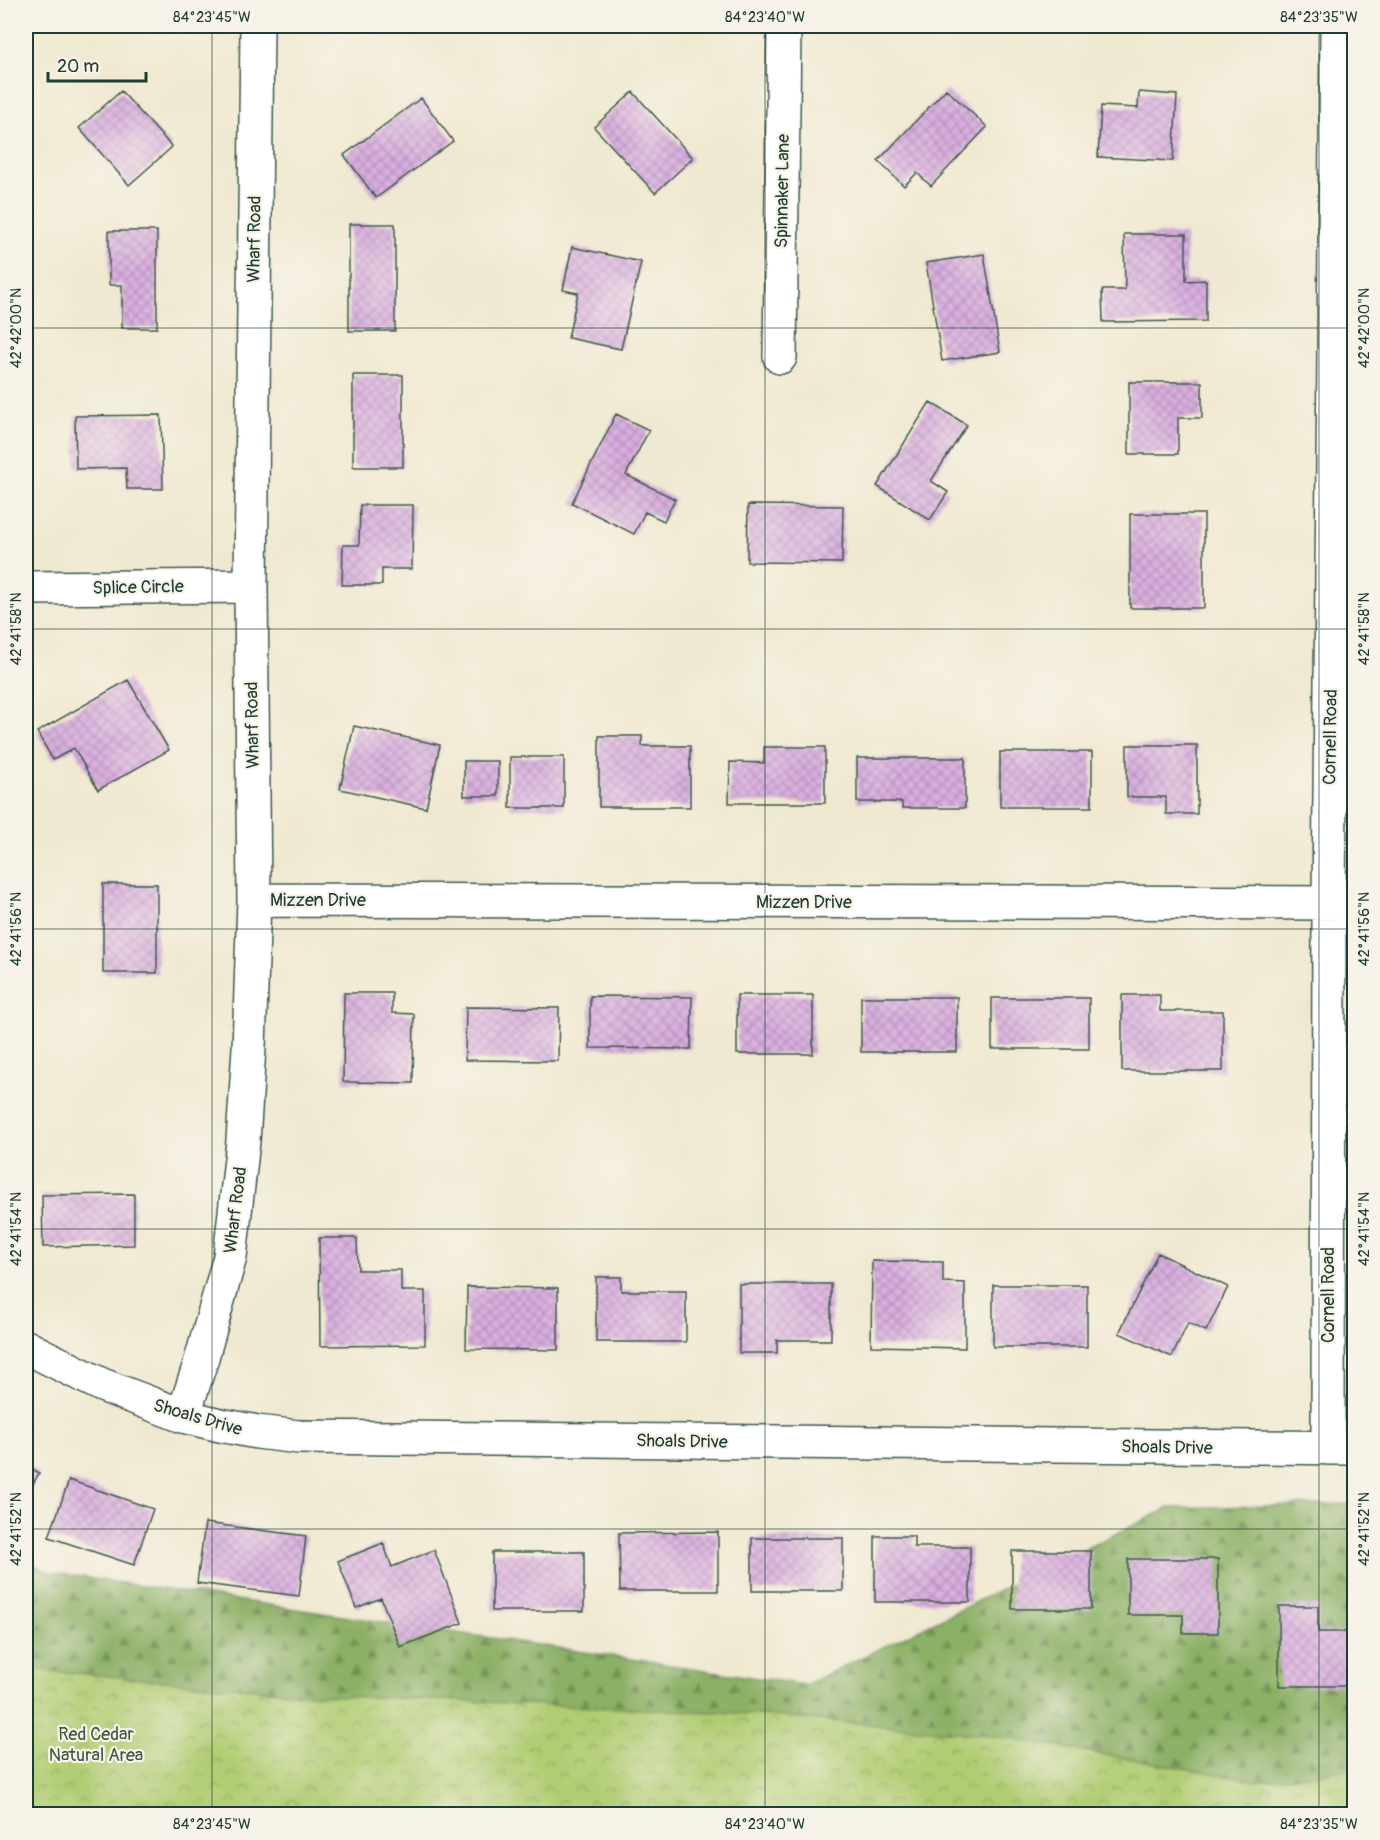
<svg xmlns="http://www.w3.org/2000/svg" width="1380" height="1840" viewBox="0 0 1380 1840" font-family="Pangolin,sans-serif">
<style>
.forest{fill:url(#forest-firs);stroke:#56764c;stroke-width:1.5}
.park{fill:url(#park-crowns);stroke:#688554;stroke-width:1.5}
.building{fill:url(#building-cross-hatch)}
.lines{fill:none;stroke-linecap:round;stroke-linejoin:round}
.minor-casing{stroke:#3e574c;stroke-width:36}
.minor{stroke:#fff;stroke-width:33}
.ticks{fill:none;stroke:#1f3d34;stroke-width:1.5;stroke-opacity:0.45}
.labels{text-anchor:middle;stroke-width:4.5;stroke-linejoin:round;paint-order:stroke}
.street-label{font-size:18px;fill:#1f3d34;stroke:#f7f3e8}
.park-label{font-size:18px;fill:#3c5a41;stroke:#f7f3e8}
.neatline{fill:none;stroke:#1f3d34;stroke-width:2}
.ticks-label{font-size:15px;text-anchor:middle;fill:#1f3d34}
</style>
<defs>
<pattern id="forest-firs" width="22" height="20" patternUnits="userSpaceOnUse" patternTransform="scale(1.5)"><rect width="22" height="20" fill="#8cb065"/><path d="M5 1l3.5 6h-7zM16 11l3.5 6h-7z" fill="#729054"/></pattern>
<pattern id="park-crowns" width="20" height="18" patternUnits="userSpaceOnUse" patternTransform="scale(1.5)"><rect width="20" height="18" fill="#b1cd73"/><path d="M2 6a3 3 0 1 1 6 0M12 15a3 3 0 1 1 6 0" fill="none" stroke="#8fa85f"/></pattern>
<pattern id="building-cross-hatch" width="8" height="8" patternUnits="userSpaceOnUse" patternTransform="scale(1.5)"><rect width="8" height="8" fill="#daafe0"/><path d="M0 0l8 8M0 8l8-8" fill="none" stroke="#b090b6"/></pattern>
</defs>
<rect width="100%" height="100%" fill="#f7f3e8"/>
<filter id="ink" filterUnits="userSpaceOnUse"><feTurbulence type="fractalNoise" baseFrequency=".0167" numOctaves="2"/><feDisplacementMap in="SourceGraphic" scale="12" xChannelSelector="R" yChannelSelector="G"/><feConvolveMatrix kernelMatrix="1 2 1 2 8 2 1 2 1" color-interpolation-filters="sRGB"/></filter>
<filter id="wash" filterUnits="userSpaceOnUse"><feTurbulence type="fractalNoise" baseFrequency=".008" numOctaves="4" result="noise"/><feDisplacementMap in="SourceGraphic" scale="24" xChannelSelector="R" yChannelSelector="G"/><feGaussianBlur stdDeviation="1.35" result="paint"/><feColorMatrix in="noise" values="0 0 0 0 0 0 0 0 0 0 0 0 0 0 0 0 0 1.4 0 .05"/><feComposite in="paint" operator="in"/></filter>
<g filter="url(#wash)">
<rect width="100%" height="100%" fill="#f0e9d1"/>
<!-- forest -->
<path class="forest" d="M1354,1504V1814H26V1559L48,1572L805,1685L1169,1508Z"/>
<!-- park -->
<path class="park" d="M26,1669L321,1695L735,1713L991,1735L1258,1781L1354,1769V1814H26Z"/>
<g id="blocks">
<!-- building -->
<path class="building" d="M946,89L987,127L931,186L917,173L904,186L878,161Z
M121,91L172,147L129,185L79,128Z
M633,92L693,158L655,193L594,127Z
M1139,92L1177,95L1173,161L1098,157L1101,106L1138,108Z
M421,98L453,141L376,198L344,155Z
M349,224H395V331H349Z
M109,231H157V328H122V285H109Z
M1124,234H1186V281L1206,280V321L1103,322L1102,290H1125Z
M572,247L641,262L621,349L568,338L578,293L563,290Z
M984,254L1000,352L942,361L926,263Z
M353,375H403V467H353Z
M1129,382H1202V418H1178V454H1129Z
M930,402L967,425L931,481L948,492L930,520L877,486Z
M616,414L649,430L626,475L675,499L664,521L645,512L634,534L572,503Z
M161,415L163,489H127L126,468L76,469L75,416Z
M360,505H413L412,569H382V585H342L343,545H359Z
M748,505L843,506L842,563L747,562Z
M1130,514H1204V608H1130Z
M128,680L169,750L98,790L74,748L53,760L37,732Z
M354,726L440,745L426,808L340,789Z
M599,736H642V746H690V807H599Z
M1127,745H1197V814H1166V797H1127Z
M764,747H825V803H729L730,762L764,763Z
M1000,752H1092V807H1000Z
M510,757H564V808H510Z
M857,758H965V808H902V802H857Z
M464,761H498V796H464Z
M103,884H157V973H103Z
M344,993H392V1013L414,1014L413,1083L343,1082Z
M737,995H813V1054H737Z
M1122,995H1160V1011H1223V1071H1122Z
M590,996L692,997L691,1049L590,1048Z
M861,997H957V1052H861Z
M992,998H1089V1049H992Z
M466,1007L559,1008L558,1061L465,1060Z
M134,1194V1245L43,1247L42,1195Z
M319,1238H357L358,1270H401V1291H425V1345L320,1346Z
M1158,1253L1228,1287L1206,1331L1188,1323L1172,1357L1119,1333Z
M872,1261L943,1262V1282L965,1283V1348L871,1346Z
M596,1277H621V1291H686V1342H596Z
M739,1284H831V1340H777V1353H739Z
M993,1285H1087V1347H993Z
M467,1287L558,1288V1350L466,1349Z
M26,1465L39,1473L26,1497Z
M69,1480L153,1509L134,1565L49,1537Z
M205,1523L306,1536L299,1596L197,1583Z
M718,1532V1591H620L619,1533Z
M875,1536H914V1547H970V1602H875Z
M752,1538H843V1591H752Z
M383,1543L392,1567L434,1550L462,1623L400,1647L381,1598L356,1608L338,1561Z
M1012,1551H1091V1609H1012Z
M492,1552H584V1611H492Z
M1128,1559H1218V1633H1183V1615H1128Z
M1279,1606H1318V1632H1354V1686H1279Z"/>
</g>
</g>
<g filter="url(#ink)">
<use href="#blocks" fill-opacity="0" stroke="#3e574c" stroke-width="1.5"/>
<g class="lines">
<defs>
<path id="minor" d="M780,357L784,26
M26,588L251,586
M254,900L1354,903
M26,1347L102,1385L183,1416L220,1425L257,1432L299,1437L1354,1448
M183,1416L201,1361L230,1257L243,1141L249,1048L254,900L251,586L257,26
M1328,1448L1329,903L1337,26"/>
</defs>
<!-- minor casing -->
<use href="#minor" class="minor-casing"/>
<!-- minor -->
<use href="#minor" class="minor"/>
</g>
</g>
<!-- ticks -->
<path class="ticks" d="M212,26V1814M765,26V1814M1319,26V1814M26,28H1354M26,328H1354M26,629H1354M26,929H1354M26,1229H1354M26,1529H1354"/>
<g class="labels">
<!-- street labels -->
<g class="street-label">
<text transform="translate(782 191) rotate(-89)" y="6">Spinnaker Lane</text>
<text transform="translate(254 239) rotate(-89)" y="6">Wharf Road</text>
<text transform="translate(138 587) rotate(-1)" y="6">Splice Circle</text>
<text transform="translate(252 725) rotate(-91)" y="6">Wharf Road</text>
<text transform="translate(1330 737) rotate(-89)" y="6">Cornell Road</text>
<text x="318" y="906">Mizzen Drive</text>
<text x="804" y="908">Mizzen Drive</text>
<text transform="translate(235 1210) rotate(-83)" y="6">Wharf Road</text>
<text transform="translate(1328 1295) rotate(-90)" y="6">Cornell Road</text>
<text transform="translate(198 1417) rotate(16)" y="6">Shoals Drive</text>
<text transform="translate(682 1441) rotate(1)" y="6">Shoals Drive</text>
<text transform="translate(1167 1447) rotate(1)" y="6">Shoals Drive</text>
</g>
<!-- park labels -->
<g class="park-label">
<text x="96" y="1740">Red Cedar<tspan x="96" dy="21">Natural Area</tspan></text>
</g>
</g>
<!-- margin -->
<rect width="1380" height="1840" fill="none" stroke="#f7f3e8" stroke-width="66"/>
<!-- scale -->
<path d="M48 72v9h98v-9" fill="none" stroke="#1f3d34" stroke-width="3"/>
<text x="57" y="72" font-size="18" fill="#1f3d34" stroke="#f7f3e8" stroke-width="4.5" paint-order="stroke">20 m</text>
<rect x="33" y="33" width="1314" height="1774" class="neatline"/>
<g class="ticks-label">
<text x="212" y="22">84°23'45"W</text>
<text x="765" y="22">84°23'40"W</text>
<text x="1319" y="22">84°23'35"W</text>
<text transform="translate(16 328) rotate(-90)" y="5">42°42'00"N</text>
<text transform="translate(1364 328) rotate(-90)" y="5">42°42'00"N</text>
<text transform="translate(16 629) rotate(-90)" y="5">42°41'58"N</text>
<text transform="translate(1364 629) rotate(-90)" y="5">42°41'58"N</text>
<text transform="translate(16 929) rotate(-90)" y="5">42°41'56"N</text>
<text transform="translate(1364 929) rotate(-90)" y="5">42°41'56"N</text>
<text transform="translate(16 1229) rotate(-90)" y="5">42°41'54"N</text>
<text transform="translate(1364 1229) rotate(-90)" y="5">42°41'54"N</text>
<text transform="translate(16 1529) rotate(-90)" y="5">42°41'52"N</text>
<text transform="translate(1364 1529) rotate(-90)" y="5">42°41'52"N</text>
<text x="212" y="1829">84°23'45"W</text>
<text x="765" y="1829">84°23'40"W</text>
<text x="1319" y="1829">84°23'35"W</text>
</g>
</svg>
